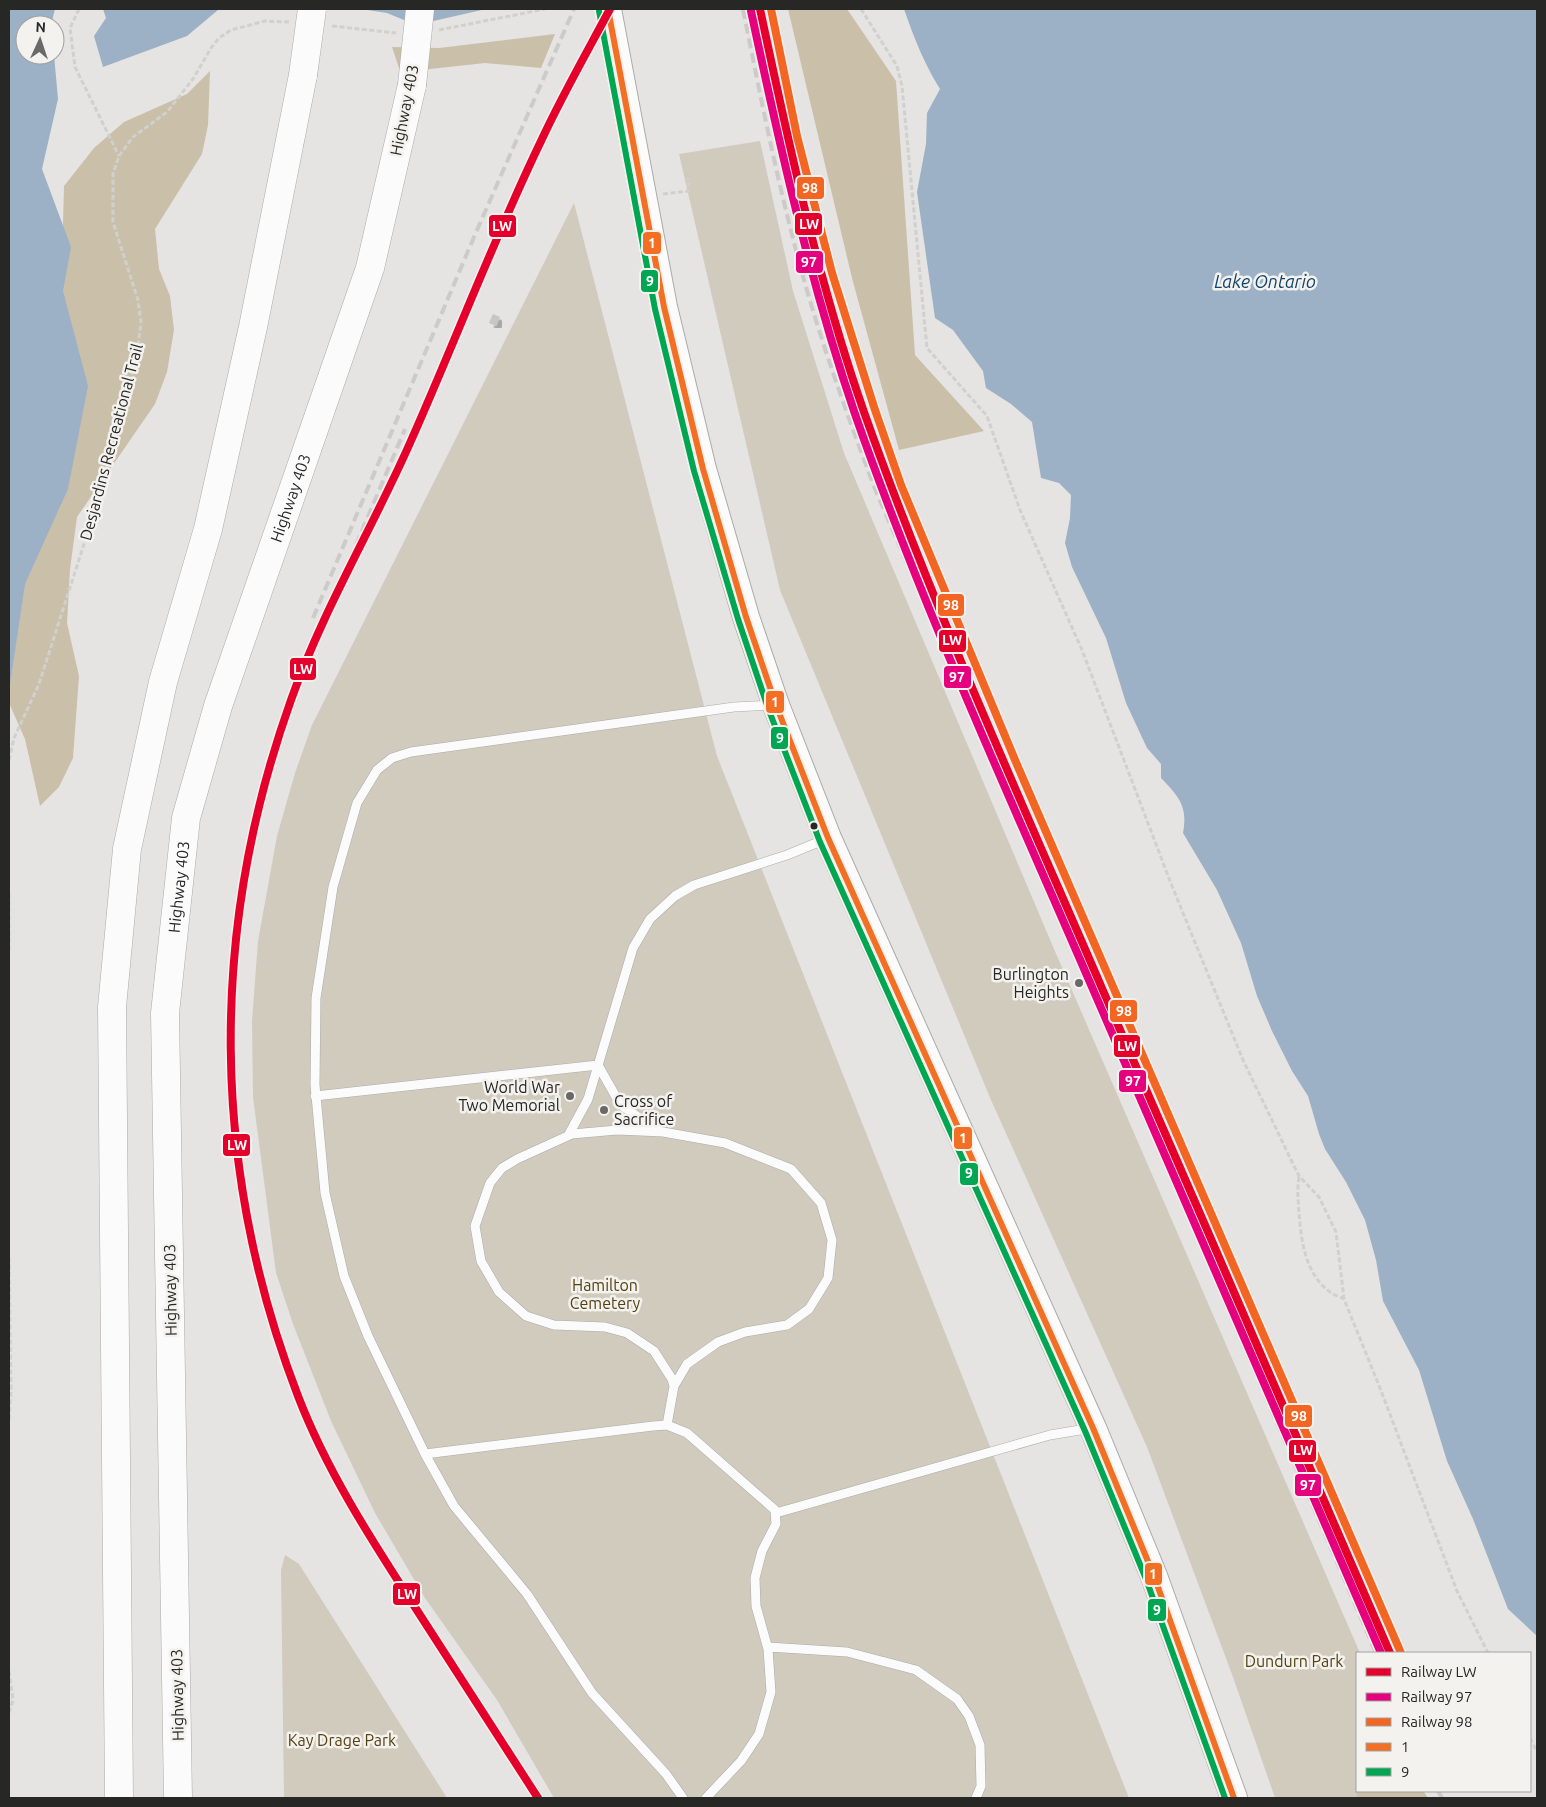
<svg xmlns="http://www.w3.org/2000/svg" width="1546" height="1807" viewBox="0 0 1546 1807" font-family="Ubuntu,sans-serif">
<style>
.green{fill:#d1cbbd}
.forest{fill:#cabfa8}
.water{fill:#9cb1c6}
.building{fill:#c7c6c5;filter:url(#shadow)}
.lines{fill:none;stroke-linecap:round;stroke-linejoin:round}
.lane-casing{stroke:#abaaa8;stroke-width:10}
.primary-casing{stroke:#abaaa8;stroke-width:28}
.highway-casing{stroke:#abaaa8;stroke-width:29}
.path{stroke:#d0d0cf;stroke-width:3;stroke-dasharray:5 2.5;stroke-linecap:butt}
.lane{stroke:#fbfbfb;stroke-width:9}
.primary{stroke:#fbfbfb;stroke-width:26}
.highway{stroke:#fbfbfb;stroke-width:28}
.rail{stroke:#cccbca;stroke-width:4;stroke-dasharray:10 5;stroke-linecap:butt}
.highway-bridge-casing{stroke:#abaaa8;stroke-width:29;stroke-linecap:butt}
.highway-bridge{stroke:#fbfbfb;stroke-width:28}
.bus-1-casing{stroke:#f3f2ee;stroke-width:10}
.bus-2-casing{stroke:#f3f2ee;stroke-width:10}
.bus-1{stroke:#f26f23;stroke-width:6}
.bus-2{stroke:#00a651;stroke-width:6}
.rail-1-casing{stroke:#f3f2ee;stroke-width:11}
.rail-2-casing{stroke:#f3f2ee;stroke-width:11}
.rail-3-casing{stroke:#f3f2ee;stroke-width:11}
.rail-1{stroke:#e4002b;stroke-width:8}
.rail-2{stroke:#e5007d;stroke-width:8}
.rail-3{stroke:#f26522;stroke-width:8}
.bus-dot{fill:#272725;stroke:#f3f2ee;stroke-width:2}
.poi-dot{fill:#6a6967;stroke:#f3f2ee;stroke-width:2}
.labels{text-anchor:middle;stroke-width:5;stroke-linejoin:round;paint-order:stroke}
.street-label{font-size:16px;fill:#272725;stroke:#f3f2ee}
.poi-label{font-size:16px;fill:#272725;stroke:#f3f2ee;text-anchor:end}
.park-label{font-size:16px;fill:#55410f;stroke:#f3f2ee}
.water-label{font-size:18px;font-style:italic;fill:#12436d;stroke:#f3f2ee}
.line-badge{stroke:#f3f2ee;stroke-width:2}
.badge-label{font-size:14px;text-anchor:middle;font-weight:bold;fill:#fff}
</style>
<defs>
<filter id="shadow"><feDropShadow dx="4.5" dy="4.5" stdDeviation="0" flood-color="#0004"/></filter>
</defs>
<rect width="100%" height="100%" fill="#e5e4e2"/>
<!-- green -->
<path class="green" d="M760,141L793,291L844,453L1051,942L1360,1653H1357V1791H1423L1428,1798H1275L1233,1677L1147,1447L991,1100L780,590L679,154Z
M574,203L717,756L1129,1798H554L497,1700L425,1598L375,1513L331,1421L293,1324L276,1273L253,1097L252,1021L258,941L277,836L295,773L312,725Z
M285,1555L299,1564L447,1798H284L281,1570Z"/>
<!-- forest -->
<path class="forest" d="M788,9H847L896,81L915,355L984,431L899,450L852,278Z
M555,34L541,68L485,63L412,71L399,68L392,47L439,48Z
M210,71L208,125L202,154L155,229L159,269L170,296L174,330L167,372L155,404L77,517L70,569L67,623L79,676L73,758L59,787L40,806L25,739L9,703V567L60,337L64,186L94,148L124,122L187,94Z
M1357,1785V1791H1423L1428,1798H1358L1356,1792Z"/>
<!-- water -->
<path class="water" d="M9,9H55L51,25H25V55H54L58,99L42,169L71,247L63,291L88,386L68,489L25,584L9,691Z
M103,9H223L218,10L187,36L103,67L94,36L106,18Z
M361,9H486L416,25L387,13Z
M904,9H1537V1636L1508,1609L1473,1519L1447,1461L1419,1370L1383,1301L1376,1260L1365,1220L1346,1182L1325,1149L1319,1134L1308,1096L1292,1071L1272,1031L1257,996L1241,943L1217,890L1183,833C1188,806 1179,797 1161,778V764L1147,748L1126,703L1106,638L1072,567L1065,543L1070,518L1071,495L1059,483L1041,478L1032,422L1011,404L986,388L983,371L953,330L935,318L917,192L926,144L927,113L940,89C923,61 915,40 904,9Z"/>
<!-- building -->
<path class="building" d="M493,314L500,317L496,326L489,323Z"/>
<g class="lines">
<defs>
<path id="lane" d="M598,1065L620,1104L653,1128L659,1130
M315,1096L598,1065
M568,1136L588,1099L633,948L650,919L675,896L694,885L787,855L826,839
M667,1425L674,1386L687,1364L718,1342L745,1332L787,1325L809,1309L828,1278L832,1240L821,1203L791,1169L725,1143L663,1132L617,1130L572,1134L517,1159L502,1168L490,1183L475,1226L481,1261L499,1292L526,1316L554,1325L605,1327L627,1333L654,1351L672,1379L674,1386
M425,1454L653,1426L667,1425L687,1433L775,1510L776,1524L762,1551L755,1578L756,1606L768,1649L771,1692L759,1734L741,1761L706,1798
M776,1513L1050,1435L1092,1428
M768,1647L847,1652L916,1670L957,1699L969,1716L980,1745L981,1786L976,1798
M683,1798L666,1774L592,1693L527,1594L454,1506L425,1454L368,1336L344,1276L325,1193L315,1085L316,998L333,887L357,803L377,770L392,758L411,752L734,707L772,705"/>
<path id="primary" d="M608,9L664,307L703,469L746,617L776,705L828,838L1093,1428L1154,1576L1234,1798"/>
<g id="highway">
<path d="M119,1798L112,1007L127,849L163,682L208,529L253,327L303,75"/>
<path id="s1" d="M178,1798L165,1013L186,818L218,706L370,268L412,85"/>
</g>
</defs>
<!-- lane casing -->
<use href="#lane" class="lane-casing"/>
<!-- primary casing -->
<use href="#primary" class="primary-casing"/>
<!-- highway casing -->
<use href="#highway" class="highway-casing"/>
<!-- path -->
<path class="path" d="M79,9L70,28L75,67L119,156
M861,9L897,66L902,86L927,348L987,416L1020,510L1082,650L1170,881L1243,1060L1294,1166L1299,1176L1319,1197L1336,1232L1344,1299L1380,1388L1457,1591L1488,1653
M332,26L396,33
M439,30L545,9
M663,194L689,191L688,178
M9,760L14,738L39,684L94,513L137,355L141,322L138,300L113,222V174L119,156L133,137L167,112L193,79L211,48L219,38L231,30L265,21L289,22
M9,893V953
M1299,1177C1297,1189 1298,1200 1299,1212C1301,1240 1305,1274 1330,1292C1334,1295 1340,1297 1344,1299
M9,1257L11,1390L9,1421
M9,1671L13,1700L9,1713
M1530,1738L1537,1752"/>
<!-- lane -->
<use href="#lane" class="lane"/>
<!-- primary -->
<use href="#primary" class="primary"/>
<!-- highway -->
<use href="#highway" class="highway"/>
<!-- rail -->
<path class="rail" d="M743,9C761,100 779,190 804,280C824,351 849,420 875,489L1376,1653
M313,618L474,237L574,9
M321,628L405,429
M1438,1791L1442,1798"/>
<defs>
<path id="highway-bridge" d="M303,75L312,9
M412,85L420,9"/>
</defs>
<!-- highway-bridge casing -->
<use href="#highway-bridge" class="highway-bridge-casing"/>
<!-- highway-bridge -->
<use href="#highway-bridge" class="highway-bridge"/>
<defs>
<path id="bus-1" d="M608,9L664,307L703,469L746,617L776,705L828,838L1093,1428L1154,1576L1234,1798"/>
<path id="bus-2" d="M599,11L655,309L694,471L738,619L768,708L820,842L1085,1431L1146,1579L1225,1798"/>
</defs>
<!-- bus-1 casing -->
<use href="#bus-1" class="bus-1-casing"/>
<!-- bus-2 casing -->
<use href="#bus-2" class="bus-2-casing"/>
<!-- bus-1 -->
<use href="#bus-1" class="bus-1"/>
<!-- bus-2 -->
<use href="#bus-2" class="bus-2"/>
<defs>
<path id="rail-1" d="M760,9C789,145 818,281 864,412C933,607 1019,796 1101,986C1198,1208 1294,1431 1390,1653
M538,1798C496,1732 453,1667 411,1601C369,1536 326,1469 298,1396C210,1167 209,930 291,700C323,610 372,529 410,443C455,342 494,238 542,139C563,94 587,52 610,9"/>
<path id="rail-2" d="M751,11C780,147 810,282 855,414C923,609 1010,797 1092,987C1188,1209 1284,1431 1381,1653"/>
<path id="rail-3" d="M771,9L797,136L832,273L874,407L901,485L1015,760L1401,1653"/>
</defs>
<!-- rail-1 casing -->
<use href="#rail-1" class="rail-1-casing"/>
<!-- rail-2 casing -->
<use href="#rail-2" class="rail-2-casing"/>
<!-- rail-3 casing -->
<use href="#rail-3" class="rail-3-casing"/>
<!-- rail-1 -->
<use href="#rail-1" class="rail-1"/>
<!-- rail-2 -->
<use href="#rail-2" class="rail-2"/>
<!-- rail-3 -->
<use href="#rail-3" class="rail-3"/>
</g>
<!-- markers -->
<circle class="bus-dot" cx="814" cy="826" r="4.5"/>
<g class="poi-dot">
<circle cx="1079" cy="983" r="5"/>
<circle cx="570" cy="1096" r="5"/>
<circle cx="604" cy="1110" r="5"/>
</g>
<g class="labels">
<!-- street labels -->
<g class="street-label">
<text transform="translate(404 110) rotate(-79)" y="6">Highway 403</text>
<text transform="translate(111 442) rotate(-75)" y="6">Desjardins Recreational Trail</text>
<text dy="6" stroke="none"><textPath href="#s1" startOffset="1318">Highway 403</textPath></text>
<text dy="6" stroke="none"><textPath href="#s1" startOffset="912">Highway 403</textPath></text>
<text transform="translate(170 1290) rotate(-91)" y="6">Highway 403</text>
<text transform="translate(177 1695) rotate(-91)" y="6">Highway 403</text>
</g>
<!-- poi labels -->
<g class="poi-label">
<text x="1069" y="980">Burlington<tspan x="1069" dy="18">Heights</tspan></text>
<text x="560" y="1093">World War<tspan x="560" dy="18">Two Memorial</tspan></text>
<text x="614" y="1107" text-anchor="start">Cross of<tspan x="614" dy="18">Sacrifice</tspan></text>
</g>
<!-- park labels -->
<g class="park-label">
<text x="605" y="1291">Hamilton<tspan x="605" dy="18">Cemetery</tspan></text>
<text x="1294" y="1667">Dundurn Park</text>
<text x="342" y="1746">Kay Drage Park</text>
</g>
<!-- water labels -->
<g class="water-label">
<text x="1265" y="288">Lake Ontario</text>
</g>
</g>
<g class="line-badge">
<rect x="796" y="176" width="29" height="24" rx="5" fill="#f26522"/>
<rect x="794" y="212" width="29" height="24" rx="5" fill="#e4002b"/>
<rect x="488" y="214" width="29" height="24" rx="5" fill="#e4002b"/>
<rect x="642" y="231" width="20" height="24" rx="5" fill="#f26f23"/>
<rect x="795" y="250" width="29" height="24" rx="5" fill="#e5007d"/>
<rect x="640" y="269" width="19" height="24" rx="5" fill="#00a651"/>
<rect x="937" y="593" width="28" height="24" rx="5" fill="#f26522"/>
<rect x="938" y="629" width="29" height="24" rx="5" fill="#e4002b"/>
<rect x="289" y="657" width="28" height="24" rx="5" fill="#e4002b"/>
<rect x="943" y="665" width="29" height="24" rx="5" fill="#e5007d"/>
<rect x="765" y="690" width="20" height="24" rx="5" fill="#f26f23"/>
<rect x="770" y="726" width="19" height="24" rx="5" fill="#00a651"/>
<rect x="1109" y="999" width="29" height="24" rx="5" fill="#f26522"/>
<rect x="1113" y="1034" width="28" height="24" rx="5" fill="#e4002b"/>
<rect x="1118" y="1069" width="29" height="24" rx="5" fill="#e5007d"/>
<rect x="953" y="1126" width="20" height="24" rx="5" fill="#f26f23"/>
<rect x="222" y="1133" width="29" height="24" rx="5" fill="#e4002b"/>
<rect x="959" y="1162" width="20" height="24" rx="5" fill="#00a651"/>
<rect x="1284" y="1404" width="29" height="24" rx="5" fill="#f26522"/>
<rect x="1288" y="1439" width="29" height="24" rx="5" fill="#e4002b"/>
<rect x="1294" y="1473" width="28" height="24" rx="5" fill="#e5007d"/>
<rect x="1144" y="1562" width="19" height="24" rx="5" fill="#f26f23"/>
<rect x="392" y="1582" width="29" height="24" rx="5" fill="#e4002b"/>
<rect x="1147" y="1598" width="20" height="24" rx="5" fill="#00a651"/>
</g>
<g class="badge-label">
<text x="810" y="193">98</text>
<text x="809" y="229">LW</text>
<text x="502" y="231">LW</text>
<text x="652" y="248">1</text>
<text x="809" y="267">97</text>
<text x="650" y="286">9</text>
<text x="951" y="610">98</text>
<text x="952" y="645">LW</text>
<text x="303" y="674">LW</text>
<text x="957" y="682">97</text>
<text x="775" y="707">1</text>
<text x="780" y="743">9</text>
<text x="1124" y="1016">98</text>
<text x="1127" y="1051">LW</text>
<text x="1133" y="1086">97</text>
<text x="963" y="1143">1</text>
<text x="237" y="1150">LW</text>
<text x="969" y="1178">9</text>
<text x="1299" y="1421">98</text>
<text x="1303" y="1455">LW</text>
<text x="1308" y="1490">97</text>
<text x="1153" y="1579">1</text>
<text x="407" y="1599">LW</text>
<text x="1157" y="1615">9</text>
</g>
<!-- border -->
<rect width="1546" height="1807" fill="none" stroke="#272725" stroke-width="20"/>
<!-- legend -->
<rect x="1356" y="1652" width="175" height="140" fill="#f3f2ee" stroke="#a1a19e"/>
<rect x="1366" y="1668" width="25" height="8" fill="#e4002b" stroke="#a1a19e"/>
<text x="1401" y="1677" font-size="15" fill="#272725">Railway LW</text>
<rect x="1366" y="1693" width="25" height="8" fill="#e5007d" stroke="#a1a19e"/>
<text x="1401" y="1702" font-size="15" fill="#272725">Railway 97</text>
<rect x="1366" y="1718" width="25" height="8" fill="#f26522" stroke="#a1a19e"/>
<text x="1401" y="1727" font-size="15" fill="#272725">Railway 98</text>
<rect x="1366" y="1743" width="25" height="8" fill="#f26f23" stroke="#a1a19e"/>
<text x="1401" y="1752" font-size="15" fill="#272725">1</text>
<rect x="1366" y="1768" width="25" height="8" fill="#00a651" stroke="#a1a19e"/>
<text x="1401" y="1777" font-size="15" fill="#272725">9</text>
<!-- north arrow -->
<g transform="translate(40 40) rotate(3)"><circle r="24" fill="#f3f2ee" stroke="#a1a19e"/>
<path d="M0-4L9 19L0 12L-9 19Z" fill="#6a6967"/>
<text y="-8" font-size="14" font-weight="bold" text-anchor="middle" fill="#272725">N</text>
</g>
</svg>
